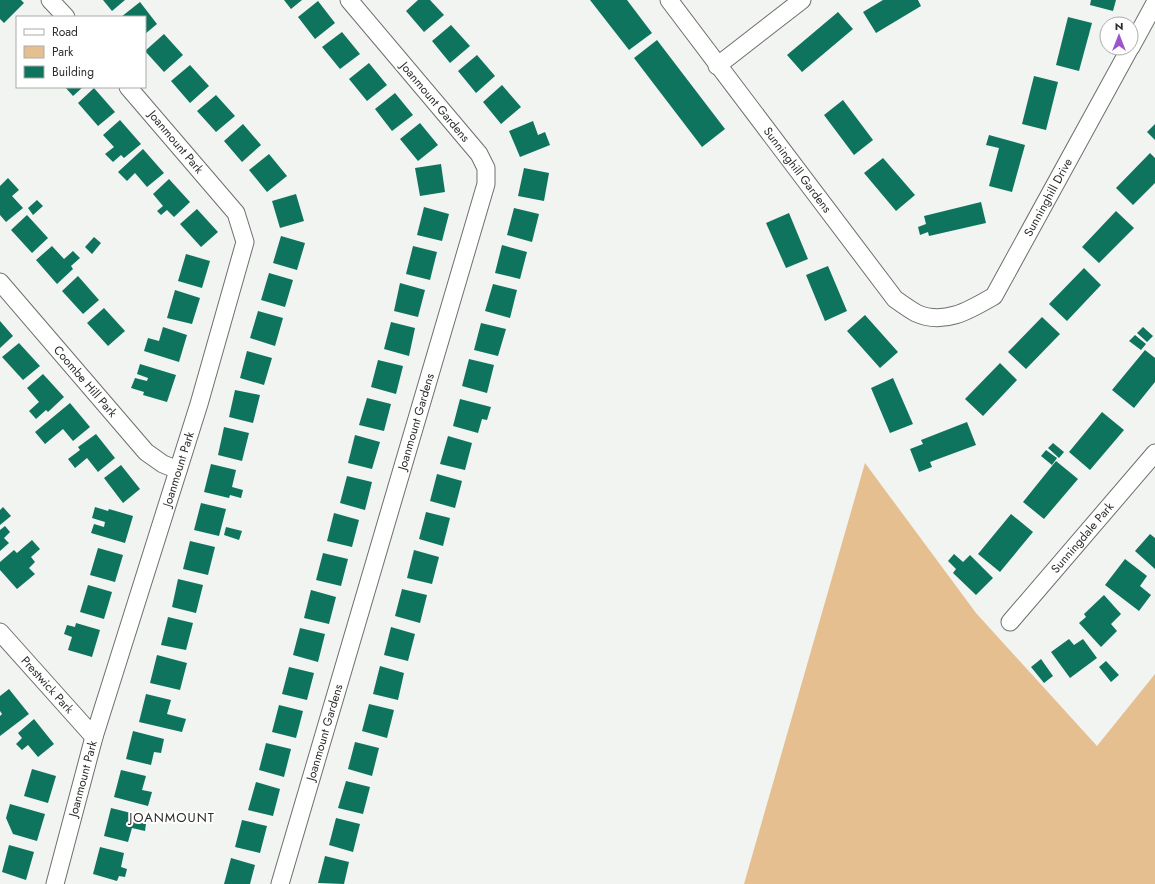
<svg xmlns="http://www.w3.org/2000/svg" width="1155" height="884" viewBox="0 0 1155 884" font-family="Jost,sans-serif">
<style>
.green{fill:#e6bf90}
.building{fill:#0f745e}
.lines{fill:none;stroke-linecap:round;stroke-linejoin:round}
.minor-casing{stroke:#6d706c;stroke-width:19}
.minor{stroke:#fff;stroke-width:17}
.labels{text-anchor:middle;stroke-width:4;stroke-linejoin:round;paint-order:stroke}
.street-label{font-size:12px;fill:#2c2d2b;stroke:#fff}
.neighbourhood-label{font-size:13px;letter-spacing:1px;fill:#2c2d2b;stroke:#fff}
</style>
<rect width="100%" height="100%" fill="#f1f4f0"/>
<!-- green -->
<path class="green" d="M865,463L976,613L1097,746L1155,674V884H744Z"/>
<!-- building -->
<path class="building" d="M0,0H21L24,3L4,23L0,19Z
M103,0H125L112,11Z
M284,0H302L291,9Z
M418,0H430L444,15L424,32L406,11Z
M590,0H627L652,33L629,50Z
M883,0H918L921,6L876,33L863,12Z
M1091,0H1116L1113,11L1090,5Z
M318,1L335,23L315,39L298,17Z
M140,2L157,24L145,34V17H121Z
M838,12L853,29L802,72L787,55Z
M1068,17L1092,23L1079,71L1056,65Z
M451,25L470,46L450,63L432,41Z
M342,32L360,54L340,69L322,47Z
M164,34L183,55L164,72L145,51Z
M657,40L725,129L702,147L634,58Z
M477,55L495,76L476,93L458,71Z
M369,63L387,85L367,101L349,79Z
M190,65L209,86L190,103L171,81Z
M1034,76L1058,82L1046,130L1022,124Z
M502,85L521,107L501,124L483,102Z
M65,87H83L73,96Z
M94,88L115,112L98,126L78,103Z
M395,93L413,115L392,131L375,109Z
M216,95L235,116L216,132L197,111Z
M843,100L873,140L854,155L824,115Z
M120,120L141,144L124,158L121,155L113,162L105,154L114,147L103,135Z
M533,121L538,135L545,132L550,145L520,157L509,131Z
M420,123L438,145L418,161L400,139Z
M243,124L261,145L242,162L224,141Z
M1155,124V140L1147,132Z
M989,135L1025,145L1012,192L989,186L999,148L986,145Z
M143,149L164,173L147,187L135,173L127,181L118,172Z
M1150,153L1155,158V183L1133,205L1116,188Z
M269,154L287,176L267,192L249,170Z
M883,158L915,195L896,211L864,173Z
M441,164L445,192L420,196L415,168Z
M524,168L549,173L544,201L518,196Z
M8,178L19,190L12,196L23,208L6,222L0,215V186Z
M169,179L190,202L174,217L167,210L161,215L157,211L163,206L153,194Z
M296,194L304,221L280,228L272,201Z
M37,200L43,206L33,215L28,208Z
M981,202L986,223L929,236L928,232L920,235L918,227L926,224L924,216Z
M424,207L449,214L442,241L417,235Z
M514,208L539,214L532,242L507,235Z
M197,209L218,232L201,247L180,224Z
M1116,211L1134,228L1099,263L1082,247Z
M789,213L808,259L786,268L766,223Z
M27,215L48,238L32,253L11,230Z
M281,236L305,243L297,270L273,263Z
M94,237L101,243L92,254L85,247Z
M502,245L527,252L520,279L495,273Z
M52,246L64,259L73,251L80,258L71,266L73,269L57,284L36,260Z
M413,246L437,252L430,280L406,274Z
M186,254L210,261L202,288L178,281Z
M828,266L847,311L825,321L806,275Z
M1084,268L1101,285L1067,321L1049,304Z
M269,273L293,280L285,307L261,300Z
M78,276L99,300L83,314L62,291Z
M400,283L425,290L418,317L394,311Z
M493,284L517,290L510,318L485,311Z
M175,290L200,298L192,324L167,318Z
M104,308L125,331L108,346L87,323Z
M258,311L283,318L275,346L250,338Z
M865,315L898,352L880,368L847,331Z
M1042,317L1060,334L1026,369L1008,352Z
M0,321L13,336L0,348Z
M391,322L415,328L409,356L384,349Z
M481,323L506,329L498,356L474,350Z
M163,327L187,335L179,362L144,351L148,338L159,341Z
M1143,327L1153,336L1147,342L1137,333Z
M1135,335L1146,344L1141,350L1129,341Z
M19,343L40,366L23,380L2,357Z
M1145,350L1155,358V382L1134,408L1112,390Z
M247,351L272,358L264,385L240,378Z
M469,359L494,365L487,393L462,386Z
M378,360L403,366L396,394L371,387Z
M1000,363L1017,380L983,416L965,399Z
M140,364L176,375L167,402L143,395L144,392L131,388L135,378L147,381L148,378L137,374Z
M43,374L64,397L48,412L46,410L36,419L29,411L39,402L27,388Z
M893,378L913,424L890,433L871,388Z
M235,390L260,395L253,423L229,417Z
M367,398L391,404L384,431L359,425Z
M460,399L491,407L487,420L482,419L478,433L453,426Z
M70,403L90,427L73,441L63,429L45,444L35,432Z
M1102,412L1124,430L1090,470L1069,452Z
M967,422L976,445L930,462L932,467L919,472L910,449L923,444L921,440Z
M224,427L249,433L242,461L218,455Z
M96,434L115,458L98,472L87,458L75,468L68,459L80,450L78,447Z
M355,435L380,442L372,469L348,463Z
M448,436L472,443L465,470L440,464Z
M1053,443L1064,452L1059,458L1048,448Z
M1046,450L1057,458L1052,465L1041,456Z
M1056,461L1078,479L1044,519L1023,502Z
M211,464L236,470L232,487L243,490L241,498L230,495L229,498L204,492Z
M121,465L140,489L123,503L104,478Z
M437,474L462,481L455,508L430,501Z
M347,476L372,482L365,510L340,503Z
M201,503L226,509L219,536L194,530Z
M3,507L11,516L0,525V510Z
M95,507L108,511L109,509L133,516L125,543L91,533L94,524L104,527L105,522L92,518Z
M426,512L450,518L443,546L419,539Z
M334,513L359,520L352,547L327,541Z
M1011,514L1033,532L1000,572L978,554Z
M5,526L10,532L4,538L9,543L0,551V530Z
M226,527L242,531L239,540L224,535Z
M1150,534L1155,538V569L1135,551Z
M32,540L40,549L31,557L35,562L29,568L35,574L17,589L0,570V562L14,550L17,553Z
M190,541L215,547L208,575L183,569Z
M98,548L123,555L115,582L90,575Z
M414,550L439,557L432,584L407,578Z
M323,553L348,559L341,586L316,580Z
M954,554L963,562L970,555L993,578L976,595L953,573L956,569L948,561Z
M1125,559L1147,576L1140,586L1151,595L1139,611L1105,585Z
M178,579L203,585L196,613L172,607Z
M88,585L112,592L104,619L80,612Z
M402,589L427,595L420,623L395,616Z
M311,590L336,597L329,624L304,618Z
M1104,595L1121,614L1111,624L1117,631L1101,647L1079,623L1086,617L1084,614Z
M168,617L193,623L186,650L161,645Z
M76,623L100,630L92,657L68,650L72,637L64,634L67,625L75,627Z
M391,627L415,634L408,661L384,655Z
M300,628L325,634L318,662L293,655Z
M1069,639L1074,645L1083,639L1097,658L1070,678L1051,652Z
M157,655L187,663L180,690L150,683Z
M1041,659L1053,676L1044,683L1031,667Z
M1106,661L1119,675L1111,682L1099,667Z
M380,666L404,673L398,700L373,694Z
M289,667L314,673L307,700L282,694Z
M9,689L29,714L0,736V716L2,714L0,711V696Z
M146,694L171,700L167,714L186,719L182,732L139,722Z
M369,704L394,710L387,738L362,731Z
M279,705L303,711L296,738L272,732Z
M34,719L54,744L38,757L28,745L22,750L16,744L22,738L18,733Z
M133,731L164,739L161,753L154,752L151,765L126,759Z
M355,742L379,748L372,776L348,769Z
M266,743L291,749L284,777L259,770Z
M32,769L56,776L48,803L24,796Z
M121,770L146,776L142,790L152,792L148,806L114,797Z
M346,781L370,787L363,814L338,808Z
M256,782L280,789L273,816L248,810Z
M10,804L45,814L37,841L13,834L6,818Z
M111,808L135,814L134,821L146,824L145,831L132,828L128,842L104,836Z
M336,818L360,824L353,852L329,845Z
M242,820L267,826L260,853L235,847Z
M9,845L34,852L26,880L2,872Z
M100,847L124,853L121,867L127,869L125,877L119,876L117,881L93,874Z
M325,856L349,862L344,884L318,883Z
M231,858L255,865L250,884H224Z"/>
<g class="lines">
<defs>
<g id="minor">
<path d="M50,0L66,17"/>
<path id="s1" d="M669,0L895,299C902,304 909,309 916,313C944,326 970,310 994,296L1130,48"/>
<path d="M1131,47L1155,3"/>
<path d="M717,66L802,0"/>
<path id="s2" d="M0,282L146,452L163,464L178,470"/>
<path id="s3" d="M1010,622L1155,453"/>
<path id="s4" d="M0,632L94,737"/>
<path id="s5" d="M55,884L94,737L199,404L245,242L236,213L128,87"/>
<path id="s6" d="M280,884L486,184V168L479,154L349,0"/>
</g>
</defs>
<!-- minor casing -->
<use href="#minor" class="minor-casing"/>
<!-- minor -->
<use href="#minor" class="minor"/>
</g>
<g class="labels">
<!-- street labels -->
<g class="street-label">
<text transform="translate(435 102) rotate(50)" y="4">Joanmount Gardens</text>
<text transform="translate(176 142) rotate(50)" y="4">Joanmount Park</text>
<text dy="4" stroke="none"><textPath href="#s1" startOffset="213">Sunninghill Gardens</textPath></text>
<text dy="4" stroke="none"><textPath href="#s1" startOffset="596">Sunninghill Drive</textPath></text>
<text dy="4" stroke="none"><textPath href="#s2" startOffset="131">Coombe Hill Park</textPath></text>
<text dy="4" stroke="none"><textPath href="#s6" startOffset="482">Joanmount Gardens</textPath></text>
<text dy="4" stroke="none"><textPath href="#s5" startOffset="433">Joanmount Park</textPath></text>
<text dy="4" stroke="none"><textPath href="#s3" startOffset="111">Sunningdale Park</textPath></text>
<text dy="4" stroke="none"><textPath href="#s4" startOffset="71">Prestwick Park</textPath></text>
<text dy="4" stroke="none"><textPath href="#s6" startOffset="158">Joanmount Gardens</textPath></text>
<text dy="4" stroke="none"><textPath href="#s5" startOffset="109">Joanmount Park</textPath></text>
</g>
<!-- neighbourhood labels -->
<g class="neighbourhood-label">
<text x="172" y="822">JOANMOUNT</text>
</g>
</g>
<!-- legend -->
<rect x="16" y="16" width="130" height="72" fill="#ffffff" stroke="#ababaa"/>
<rect x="24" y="29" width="20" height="6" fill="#ffffff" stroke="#ababaa"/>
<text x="52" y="36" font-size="12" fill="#2c2d2b">Road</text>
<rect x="24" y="46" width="20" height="12" fill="#e6bf90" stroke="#ababaa"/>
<text x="52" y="56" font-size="12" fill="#2c2d2b">Park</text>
<rect x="24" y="66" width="20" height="12" fill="#0f745e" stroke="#ababaa"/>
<text x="52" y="76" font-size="12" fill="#2c2d2b">Building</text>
<!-- north arrow -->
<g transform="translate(1119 36)"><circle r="19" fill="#ffffff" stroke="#ababaa"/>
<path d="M0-3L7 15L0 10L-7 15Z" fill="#9c56cb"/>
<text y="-6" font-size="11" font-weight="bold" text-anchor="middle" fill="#2c2d2b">N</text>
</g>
</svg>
